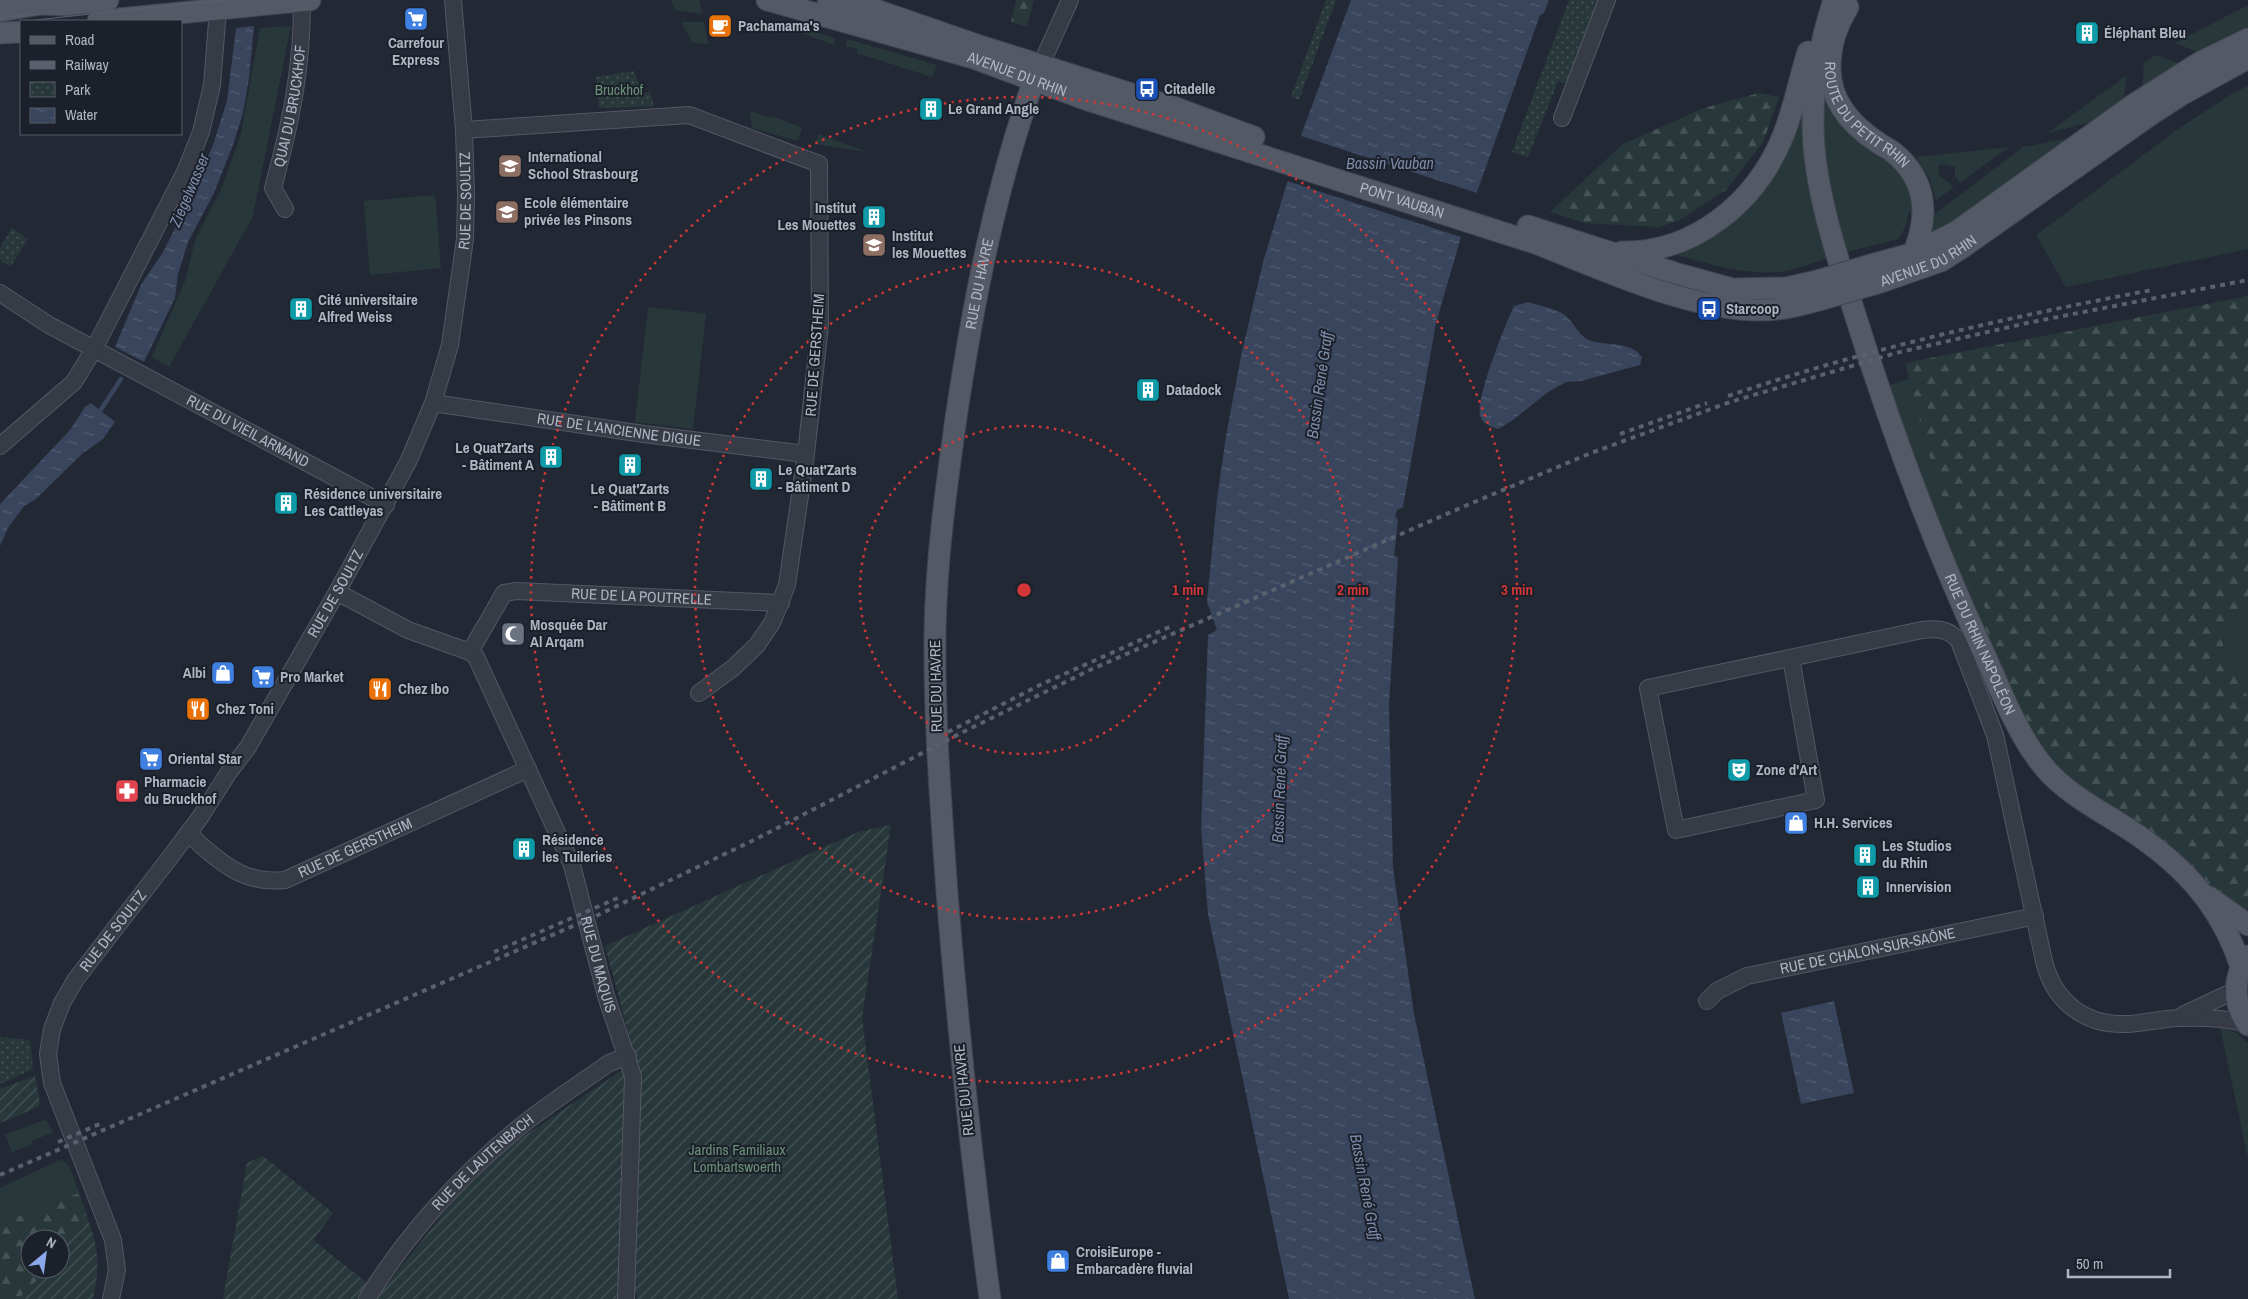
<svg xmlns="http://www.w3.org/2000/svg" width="2248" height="1299" viewBox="0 0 2248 1299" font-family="'Archivo Narrow',sans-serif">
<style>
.grass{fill:#28383a}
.forest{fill:url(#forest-firs)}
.park{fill:url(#park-dots)}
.garden{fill:url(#garden-furrows)}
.water{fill:url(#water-ripples)}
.pier{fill:#222935}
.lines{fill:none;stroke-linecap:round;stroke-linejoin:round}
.stream{stroke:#39455d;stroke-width:4.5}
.minor-casing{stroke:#535863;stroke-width:18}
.major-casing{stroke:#3f444f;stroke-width:23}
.minor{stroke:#363b46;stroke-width:16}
.major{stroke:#545966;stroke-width:21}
.tram{stroke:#5a606e;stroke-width:1}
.rail{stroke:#5a606e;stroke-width:4;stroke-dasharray:5 5;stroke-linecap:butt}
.major-bridge-casing{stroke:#3f444f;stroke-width:23;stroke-linecap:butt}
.major-bridge{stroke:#545966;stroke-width:21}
.ring{fill:none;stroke:#d23637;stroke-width:2.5;stroke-dasharray:2.5 5}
.labels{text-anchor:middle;stroke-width:4;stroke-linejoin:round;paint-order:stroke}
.poi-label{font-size:15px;font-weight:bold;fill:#b0b5c2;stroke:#1b202a;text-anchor:start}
.street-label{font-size:15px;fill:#b0b5c2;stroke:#1b202a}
.park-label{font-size:15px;fill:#6a9077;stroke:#1b202a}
.water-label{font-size:16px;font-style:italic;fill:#7c8aa8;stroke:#1b202a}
.centre{fill:#d23637;stroke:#1b202a;stroke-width:2.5}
.ring-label{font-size:15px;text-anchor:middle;font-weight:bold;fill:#d23637;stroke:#1b202a;stroke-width:4;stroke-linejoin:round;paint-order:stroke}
</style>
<defs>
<pattern id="forest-firs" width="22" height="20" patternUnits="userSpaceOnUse" patternTransform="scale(1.25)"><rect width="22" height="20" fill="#28383a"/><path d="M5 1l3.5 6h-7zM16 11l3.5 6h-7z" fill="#455355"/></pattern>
<pattern id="park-dots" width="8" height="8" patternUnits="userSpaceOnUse" patternTransform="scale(1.25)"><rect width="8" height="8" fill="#28383a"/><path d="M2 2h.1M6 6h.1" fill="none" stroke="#455355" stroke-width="1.8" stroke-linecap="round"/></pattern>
<pattern id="garden-furrows" width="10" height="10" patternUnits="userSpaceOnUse" patternTransform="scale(1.25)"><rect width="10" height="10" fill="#28383a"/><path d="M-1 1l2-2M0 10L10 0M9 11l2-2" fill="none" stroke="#455355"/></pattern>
<pattern id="water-ripples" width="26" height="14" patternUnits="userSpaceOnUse" patternTransform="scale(1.25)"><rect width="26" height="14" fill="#39455d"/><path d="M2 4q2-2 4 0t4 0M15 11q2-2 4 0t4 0" fill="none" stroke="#535e73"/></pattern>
</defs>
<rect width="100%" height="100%" fill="#222935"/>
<!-- grass -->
<path class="grass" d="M671,0H699L702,14L675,10Z
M2248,5V29L2200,53L2175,43Z
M776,21L835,38V45L775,24Z
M681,22H704L708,44L693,43Z
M291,26L253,216L169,367L152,357L186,279L195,240L221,190L241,134L260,28Z
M847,39L937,65L932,77L857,53V49L846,46Z
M2156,55L2180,64L2142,89L2144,63Z
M2127,75L2123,102L2091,122L2048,133Z
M2248,86V249L2066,287L2036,235L2178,129L2235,92Z
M1802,88L1829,258C1811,263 1796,270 1777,272C1742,275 1703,262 1669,253L1727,217Z
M1822,90L1896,162L1918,210L1908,213L1906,226L1898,239L1843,253L1824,186Z
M750,111L771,118L773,116L802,128L798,141L752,128Z
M819,134L866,152L815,144Z
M2070,138L1935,236L1925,233L1928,219L2023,147Z
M2009,147L1960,183L1955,177V167L1941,164L1938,167L1939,175L1954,187L1936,200L1930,179L1916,157Z
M435,195L441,268L370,275L364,201Z
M648,307L706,314L693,429L635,422Z
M1884,370L1890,385L1909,379L1935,478L1976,591L1989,615L1977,625L1880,371Z
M2248,602V697L2223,651L2224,634L2243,605Z
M2220,1027L2236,1033L2248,1043V1158Z
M44,1120L47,1121L53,1132L32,1141L33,1144L12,1152L5,1135Z
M62,1159L70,1168L79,1193L0,1223V1188Z"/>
<!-- forest -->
<path class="forest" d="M1016,0H1034L1027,27L1011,22Z
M1759,93L1779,97L1763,142L1726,190L1678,221L1659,227L1585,223L1550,212L1623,144L1704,108Z
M2248,296V602L2243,605L2224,634L2223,651L2248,697V910L2242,914L2157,839L2072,784L2039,749L1977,625L1989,615L1976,591L1935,478L1905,363Z
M79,1193L86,1213L60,1252V1239H30V1269H48L47,1271L18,1299H0V1223Z"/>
<!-- park -->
<path class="park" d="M1326,0H1336L1299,100L1291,97Z
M1569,0H1599L1568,84L1558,81L1528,157L1512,152Z
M633,71L644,93L650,92L654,106L599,108L596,77Z
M12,228L28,239L10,267L0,260V248Z
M0,1037L30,1040L33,1069L0,1084Z"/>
<!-- garden -->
<path class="garden" d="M891,825L862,1018L898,1299H637L636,1294L624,1299H223L247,1163L263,1156L333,1213L313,1240L380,1293L461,1192L512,1144L636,1061L605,946L858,832Z
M35,1076L40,1103L38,1107L0,1123V1089Z
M86,1213C98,1247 101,1263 93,1299H18L48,1269H60V1252Z"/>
<!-- water -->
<path class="water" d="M1351,0H1549L1544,13L1540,15L1461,237L1436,323L1403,507L1397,510L1395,516L1398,520L1394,556L1398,557L1389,706L1393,868L1414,1014L1475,1299H1289L1208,914L1201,828L1208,635L1217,630L1207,602L1217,499L1226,436L1241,356L1263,262L1303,130Z
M254,26L249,78L243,113L233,145L214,193L188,242L178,274L175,298L144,362L115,347L142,283L162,254L190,199L213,145L227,101L236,28Z
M1528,302C1540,306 1554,308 1565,315C1574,322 1578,335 1589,340C1607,347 1630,340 1642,357L1640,365L1581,381L1566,382L1548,392L1513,420L1498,429C1490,426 1482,424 1480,415C1476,397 1505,325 1514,306Z
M91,403L115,422L103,439L83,453L36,499L24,506L8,528L0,546V504L70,430L85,407Z
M1834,1001L1854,1093L1801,1104L1781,1013Z"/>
<!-- pier -->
<path class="pier" d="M1301,136L1477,193L1461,237L1287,181Z"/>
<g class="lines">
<!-- stream -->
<path class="stream" d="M98,414L121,379"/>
<defs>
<g id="minor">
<path d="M1036,76L1070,0"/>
<path d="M1562,118L1607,0"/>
<path d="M464,130L689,115L819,164L820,325L806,454L787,585L772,623L757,645L733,668L699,693"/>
<path id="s1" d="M285,209L273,188C291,121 302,71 302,1"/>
<path id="s2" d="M0,293L49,325L386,505"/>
<path id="s3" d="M433,403L644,434L806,454"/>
<path d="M0,446L74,382L94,349L185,172L201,132L212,85L218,9"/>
<path id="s4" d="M337,592L408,630L470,652L476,657L572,865L606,996L633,1076L626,1299"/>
<path id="s5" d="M470,652L504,593L516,591L781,603"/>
<path d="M1791,658L1816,800L1676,830L1648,688L1922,630C1937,628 1949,629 1959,641L1995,735L2044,961C2054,1002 2085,1026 2128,1024C2144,1023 2161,1019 2178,1018C2201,1017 2224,1018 2246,1023"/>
<path id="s6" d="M187,835C195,837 196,841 202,846C228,869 250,884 285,880L528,769"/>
<path id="s7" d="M1707,1001L1717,991L1747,976L2035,916"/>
<path d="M2183,1015L2236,990"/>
<path id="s8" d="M111,1299L117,1270L113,1240L52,1083L48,1054L52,1029L62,1003L76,979L168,860L201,816L229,772L248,747L337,592L408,462L433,403L450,345L465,239L466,195L464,130L453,0"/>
<path id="s9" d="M367,1299C405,1236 459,1177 516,1130C545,1106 578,1085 609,1063L628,1056"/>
</g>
<g id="major">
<path id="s10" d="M767,0L973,58L1085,99L1538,244C1603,270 1686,308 1755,310C1779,311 1801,305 1823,299"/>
<path d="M828,0L860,6"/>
<path d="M847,0L977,45L1176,108L1254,137"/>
<path id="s11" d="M1834,0C1818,48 1810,96 1814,147C1819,203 1837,255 1853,308C1889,424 1931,539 1982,649C2000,688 2016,733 2044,767C2064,791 2093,807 2119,823C2177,859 2219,900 2241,967"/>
<path id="s12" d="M1848,7C1836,27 1830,45 1830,68C1830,101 1850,124 1877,142C1882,146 1888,148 1893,152C1930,182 1929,221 1910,261"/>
<path d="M0,11L41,4L66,5L108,0"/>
<path d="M98,21L310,0"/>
<path d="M0,33L21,32"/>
<path d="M1528,226L1675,273L1733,289L1786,288L1817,281"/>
<path d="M1622,252C1695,253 1756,202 1783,136C1794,109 1799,80 1808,52"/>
<path d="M1874,264L1914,253L1956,232L2133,105L2199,63L2248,39"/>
<path id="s13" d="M1881,282L1941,261L1963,247L2150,115L2181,95L2248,58"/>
<path d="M2209,897L2248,925"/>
<path d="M2248,956C2232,978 2233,1004 2248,1025"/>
<path id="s14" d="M990,1299C972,1164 958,1029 947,893C941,806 934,720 935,633C936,561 946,489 956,418C973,304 995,189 1034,80"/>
</g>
</defs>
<!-- minor casing -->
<use href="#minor" class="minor-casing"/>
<!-- major casing -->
<use href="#major" class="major-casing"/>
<!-- minor -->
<use href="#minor" class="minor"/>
<!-- major -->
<use href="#major" class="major"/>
<!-- tram -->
<path class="tram" d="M0,18L35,14
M26,21L223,0"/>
<!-- rail -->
<path class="rail" d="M1728,396C1866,349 2009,317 2152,290
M1620,434L1707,403
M948,732L1042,684L1174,625
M494,952L620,897
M58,1142L102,1123
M0,1175L596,916L758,838L961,733L1090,670L1465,506L1591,453L1730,402L1896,353L2027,323L2248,280"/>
<defs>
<path id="major-bridge" d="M1817,281L1874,264
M1823,299L1881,282"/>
</defs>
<!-- major-bridge casing -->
<use href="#major-bridge" class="major-bridge-casing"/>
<!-- major-bridge -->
<use href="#major-bridge" class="major-bridge"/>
</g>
<!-- distance rings -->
<g class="ring">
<circle cx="1024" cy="590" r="164"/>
<circle cx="1024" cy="590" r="329"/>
<circle cx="1024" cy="590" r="493"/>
</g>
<!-- icons -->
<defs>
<symbol id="supermarket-square" viewBox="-11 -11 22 22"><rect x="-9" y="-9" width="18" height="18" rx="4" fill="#3f7fe0" stroke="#1b202a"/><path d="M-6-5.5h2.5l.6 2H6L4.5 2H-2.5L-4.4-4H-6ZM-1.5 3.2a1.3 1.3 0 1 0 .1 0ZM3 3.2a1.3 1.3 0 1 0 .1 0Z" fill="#fff"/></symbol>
<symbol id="cafe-square" viewBox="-11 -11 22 22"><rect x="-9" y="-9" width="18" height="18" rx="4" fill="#e8710a" stroke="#1b202a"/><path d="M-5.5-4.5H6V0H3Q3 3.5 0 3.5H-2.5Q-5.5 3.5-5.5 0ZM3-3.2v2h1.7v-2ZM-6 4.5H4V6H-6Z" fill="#fff"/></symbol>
<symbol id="building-square" viewBox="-11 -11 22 22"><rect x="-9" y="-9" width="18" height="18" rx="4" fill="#0f9aa8" stroke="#1b202a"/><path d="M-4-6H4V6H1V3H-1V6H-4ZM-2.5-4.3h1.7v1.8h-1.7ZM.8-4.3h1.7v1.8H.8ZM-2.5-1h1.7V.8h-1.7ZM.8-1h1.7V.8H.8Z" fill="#fff"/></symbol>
<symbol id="bus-square" viewBox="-11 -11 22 22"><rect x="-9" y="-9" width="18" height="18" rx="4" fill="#1a4fb4" stroke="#1b202a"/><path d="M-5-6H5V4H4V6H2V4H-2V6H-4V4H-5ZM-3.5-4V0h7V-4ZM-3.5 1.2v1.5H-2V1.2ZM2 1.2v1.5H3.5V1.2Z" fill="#fff"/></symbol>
<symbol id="school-square" viewBox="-11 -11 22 22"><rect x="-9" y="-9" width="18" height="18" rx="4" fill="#8d6e63" stroke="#1b202a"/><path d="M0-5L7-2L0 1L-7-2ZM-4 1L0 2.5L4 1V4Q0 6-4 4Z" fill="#fff"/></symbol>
<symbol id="mosque-square" viewBox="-11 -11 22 22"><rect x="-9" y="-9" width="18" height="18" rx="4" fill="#6b7280" stroke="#1b202a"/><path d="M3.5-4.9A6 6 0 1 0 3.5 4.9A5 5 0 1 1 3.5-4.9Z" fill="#fff"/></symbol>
<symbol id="shop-square" viewBox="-11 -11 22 22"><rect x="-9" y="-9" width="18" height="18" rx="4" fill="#3f7fe0" stroke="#1b202a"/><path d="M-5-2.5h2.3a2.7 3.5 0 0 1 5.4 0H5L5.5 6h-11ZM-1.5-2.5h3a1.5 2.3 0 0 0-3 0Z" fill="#fff"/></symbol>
<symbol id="restaurant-square" viewBox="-11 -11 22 22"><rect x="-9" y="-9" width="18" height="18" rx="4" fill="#e8710a" stroke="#1b202a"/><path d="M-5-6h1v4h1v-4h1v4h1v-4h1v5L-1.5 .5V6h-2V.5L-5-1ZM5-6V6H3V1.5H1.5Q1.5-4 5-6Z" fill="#fff"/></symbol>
<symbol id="theatre-square" viewBox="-11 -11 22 22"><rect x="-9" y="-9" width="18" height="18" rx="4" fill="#0f9aa8" stroke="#1b202a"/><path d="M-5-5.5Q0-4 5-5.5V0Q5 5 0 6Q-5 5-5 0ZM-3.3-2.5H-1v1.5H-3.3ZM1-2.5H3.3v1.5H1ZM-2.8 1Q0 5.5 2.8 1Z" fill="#fff"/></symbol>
<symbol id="pharmacy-square" viewBox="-11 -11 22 22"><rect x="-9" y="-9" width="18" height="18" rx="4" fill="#e0444e" stroke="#1b202a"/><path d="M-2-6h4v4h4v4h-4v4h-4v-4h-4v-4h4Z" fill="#fff"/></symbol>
</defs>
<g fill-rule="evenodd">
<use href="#supermarket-square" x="402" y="5" width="28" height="28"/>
<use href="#cafe-square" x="706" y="12" width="28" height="28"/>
<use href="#building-square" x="2073" y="19" width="28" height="28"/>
<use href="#bus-square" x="1133" y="75" width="28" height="28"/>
<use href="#building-square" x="917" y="95" width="28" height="28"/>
<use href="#school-square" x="496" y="152" width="28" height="28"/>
<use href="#school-square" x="493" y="198" width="28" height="28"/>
<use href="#building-square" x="860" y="203" width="28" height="28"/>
<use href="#school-square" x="860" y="231" width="28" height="28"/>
<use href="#building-square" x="287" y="295" width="28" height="28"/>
<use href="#bus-square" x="1695" y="295" width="28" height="28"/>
<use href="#building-square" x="1134" y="376" width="28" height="28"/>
<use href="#building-square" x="537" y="443" width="28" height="28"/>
<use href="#building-square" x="616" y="451" width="28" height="28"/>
<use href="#building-square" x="747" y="465" width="28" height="28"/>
<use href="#building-square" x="272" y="489" width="28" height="28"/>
<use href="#mosque-square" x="499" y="620" width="28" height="28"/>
<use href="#shop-square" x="209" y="659" width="28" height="28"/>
<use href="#supermarket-square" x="249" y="663" width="28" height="28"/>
<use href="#restaurant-square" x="366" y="675" width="28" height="28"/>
<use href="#restaurant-square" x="184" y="695" width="28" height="28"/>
<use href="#supermarket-square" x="137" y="745" width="28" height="28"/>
<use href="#theatre-square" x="1725" y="756" width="28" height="28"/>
<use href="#pharmacy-square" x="113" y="777" width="28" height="28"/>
<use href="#shop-square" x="1782" y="809" width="28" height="28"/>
<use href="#building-square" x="510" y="835" width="28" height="28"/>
<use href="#building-square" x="1851" y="841" width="28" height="28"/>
<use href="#building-square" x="1854" y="873" width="28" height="28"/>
<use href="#shop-square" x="1044" y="1247" width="28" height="28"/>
</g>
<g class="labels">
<!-- poi labels -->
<g class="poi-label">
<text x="738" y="31">Pachamama's</text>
<text x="2104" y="38">Éléphant Bleu</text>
<text x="416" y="48" text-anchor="middle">Carrefour<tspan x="416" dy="17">Express</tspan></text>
<text x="1164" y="94">Citadelle</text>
<text x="948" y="114">Le Grand Angle</text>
<text x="528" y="162">International<tspan x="528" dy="17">School Strasbourg</tspan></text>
<text x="524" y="208">Ecole élémentaire<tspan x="524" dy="17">privée les Pinsons</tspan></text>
<text x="856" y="213" text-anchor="end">Institut<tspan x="856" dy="17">Les Mouettes</tspan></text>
<text x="892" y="241">Institut<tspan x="892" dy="17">les Mouettes</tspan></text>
<text x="318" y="305">Cité universitaire<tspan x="318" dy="17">Alfred Weiss</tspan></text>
<text x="1726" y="314">Starcoop</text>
<text x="1166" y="395">Datadock</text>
<text x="534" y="453" text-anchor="end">Le Quat'Zarts<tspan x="534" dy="17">- Bâtiment A</tspan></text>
<text x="778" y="475">Le Quat'Zarts<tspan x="778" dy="17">- Bâtiment D</tspan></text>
<text x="630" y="494" text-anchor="middle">Le Quat'Zarts<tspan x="630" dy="17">- Bâtiment B</tspan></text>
<text x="304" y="499">Résidence universitaire<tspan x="304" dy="17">Les Cattleyas</tspan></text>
<text x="530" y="630">Mosquée Dar<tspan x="530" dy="17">Al Arqam</tspan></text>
<text x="206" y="678" text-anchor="end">Albi</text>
<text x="280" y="682">Pro Market</text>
<text x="398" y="694">Chez Ibo</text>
<text x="216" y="714">Chez Toni</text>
<text x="168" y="764">Oriental Star</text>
<text x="1756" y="775">Zone d'Art</text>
<text x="144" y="787">Pharmacie<tspan x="144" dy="17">du Bruckhof</tspan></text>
<text x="1814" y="828">H.H. Services</text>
<text x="542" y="845">Résidence<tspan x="542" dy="17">les Tuileries</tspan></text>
<text x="1882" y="851">Les Studios<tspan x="1882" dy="17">du Rhin</tspan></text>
<text x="1886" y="892">Innervision</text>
<text x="1076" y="1257">CroisiEurope -<tspan x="1076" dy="17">Embarcadère fluvial</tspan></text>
</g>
<!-- street labels -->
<g class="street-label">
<text dy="5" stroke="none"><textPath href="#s10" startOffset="261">AVENUE DU RHIN</textPath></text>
<text dy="5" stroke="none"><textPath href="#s1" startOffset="108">QUAI DU BRUCKHOF</textPath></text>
<text dy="5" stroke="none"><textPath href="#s12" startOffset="126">ROUTE DU PETIT RHIN</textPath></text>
<text dy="5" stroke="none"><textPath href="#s10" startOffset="666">PONT VAUBAN</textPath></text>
<text dy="5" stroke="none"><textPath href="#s8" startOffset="1224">RUE DE SOULTZ</textPath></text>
<text dy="5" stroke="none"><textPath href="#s13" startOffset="52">AVENUE DU RHIN</textPath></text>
<text dy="5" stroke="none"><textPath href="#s14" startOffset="1021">RUE DU HAVRE</textPath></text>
<text transform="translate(815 355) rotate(-86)" y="5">RUE DE GERSTHEIM</text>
<text dy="5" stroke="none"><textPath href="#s3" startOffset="188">RUE DE L'ANCIENNE DIGUE</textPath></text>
<text dy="5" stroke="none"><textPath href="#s2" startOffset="284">RUE DU VIEIL ARMAND</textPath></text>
<text dy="5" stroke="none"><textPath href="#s8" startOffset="804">RUE DE SOULTZ</textPath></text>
<text dy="5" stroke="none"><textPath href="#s5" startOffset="206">RUE DE LA POUTRELLE</textPath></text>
<text dy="5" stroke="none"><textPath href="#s11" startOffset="675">RUE DU RHIN NAPOLÉON</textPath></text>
<text transform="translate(936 686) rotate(-91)" y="5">RUE DU HAVRE</text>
<text dy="5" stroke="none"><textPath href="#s6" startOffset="189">RUE DE GERSTHEIM</textPath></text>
<text dy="5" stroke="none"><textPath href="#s8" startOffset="399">RUE DE SOULTZ</textPath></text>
<text dy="5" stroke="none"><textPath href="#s7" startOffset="171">RUE DE CHALON-SUR-SAÔNE</textPath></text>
<text dy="5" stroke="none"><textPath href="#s4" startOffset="486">RUE DU MAQUIS</textPath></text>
<text transform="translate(964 1090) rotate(-96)" y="5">RUE DU HAVRE</text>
<text dy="5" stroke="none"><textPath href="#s9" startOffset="180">RUE DE LAUTENBACH</textPath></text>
</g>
<!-- park labels -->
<g class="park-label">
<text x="619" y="95">Bruckhof</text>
<text x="737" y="1155">Jardins Familiaux<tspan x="737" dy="17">Lombartswoerth</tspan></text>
</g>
<!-- water labels -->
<g class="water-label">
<text x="1390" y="169">Bassin Vauban</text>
<text transform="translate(189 190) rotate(-67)" y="6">Ziegelwasser</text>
<text transform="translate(1319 385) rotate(-82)" y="6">Bassin René Graff</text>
<text transform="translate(1279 789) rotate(-88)" y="6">Bassin René Graff</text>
<text transform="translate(1366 1187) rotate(79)" y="6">Bassin René Graff</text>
</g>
</g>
<circle cx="1024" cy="590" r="8" class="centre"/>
<g class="ring-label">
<text x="1188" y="595">1 min</text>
<text x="1353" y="595">2 min</text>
<text x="1517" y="595">3 min</text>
</g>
<!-- legend -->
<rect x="20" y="20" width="162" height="115" fill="#1b202a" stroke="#575c67"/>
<rect x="30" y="36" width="25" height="8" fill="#545966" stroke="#575c67"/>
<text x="65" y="45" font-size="15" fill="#b0b5c2">Road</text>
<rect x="30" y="61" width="25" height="8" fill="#5a606e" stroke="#575c67"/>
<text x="65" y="70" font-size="15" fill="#b0b5c2">Railway</text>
<rect x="30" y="82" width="25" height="15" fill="url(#park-dots)" stroke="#575c67"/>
<text x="65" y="95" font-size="15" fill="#b0b5c2">Park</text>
<rect x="30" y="108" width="25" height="15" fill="url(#water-ripples)" stroke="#575c67"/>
<text x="65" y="120" font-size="15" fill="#b0b5c2">Water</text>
<!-- north arrow -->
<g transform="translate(45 1254) rotate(29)"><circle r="24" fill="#1b202a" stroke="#575c67"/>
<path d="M0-4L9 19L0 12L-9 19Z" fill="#8ca8eb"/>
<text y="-8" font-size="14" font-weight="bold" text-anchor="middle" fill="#b0b5c2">N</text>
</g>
<!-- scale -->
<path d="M2068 1269v8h102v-8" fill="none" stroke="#b0b5c2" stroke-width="2.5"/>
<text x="2076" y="1269" font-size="15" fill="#b0b5c2" stroke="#1b202a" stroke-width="4" paint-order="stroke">50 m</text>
</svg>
